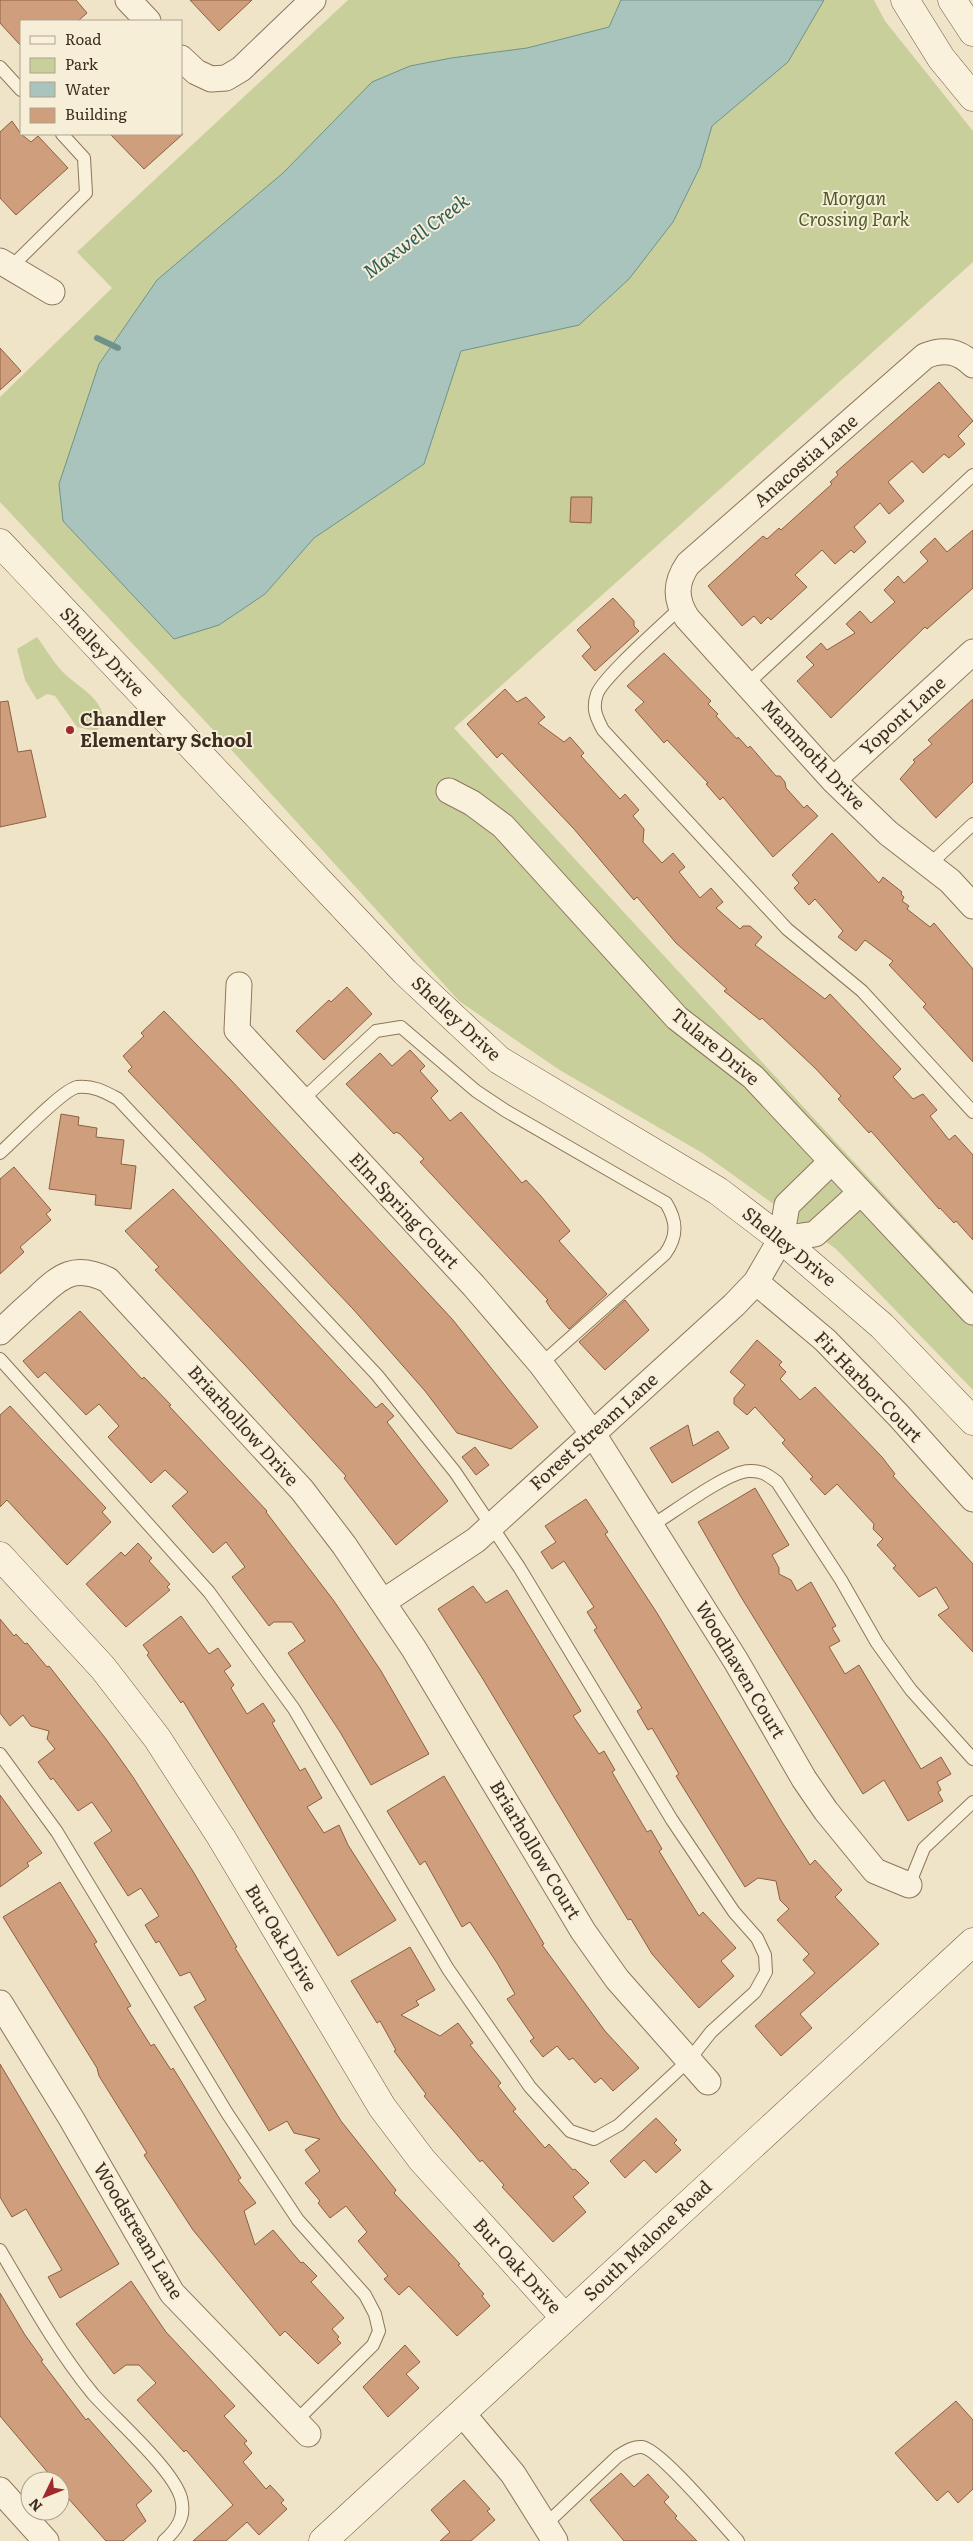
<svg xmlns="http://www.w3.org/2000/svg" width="973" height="2541" viewBox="0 0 973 2541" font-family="Literata,serif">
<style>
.green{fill:#c9cf9b}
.water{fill:#a9c4bc;stroke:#6f938a}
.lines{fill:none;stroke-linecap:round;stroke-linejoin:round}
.stream{stroke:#6f938a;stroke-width:6}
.building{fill:#cf9f7d;stroke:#8d5f41}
.lane-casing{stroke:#8d765c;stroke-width:14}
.street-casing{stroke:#8d765c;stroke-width:27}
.secondary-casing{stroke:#6f573f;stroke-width:29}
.lane{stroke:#faf1dc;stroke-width:12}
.street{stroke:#faf1dc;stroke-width:25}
.secondary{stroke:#faf1dc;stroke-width:28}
.poi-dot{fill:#9e2a2b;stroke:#f7eed8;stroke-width:2}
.labels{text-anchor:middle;stroke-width:4;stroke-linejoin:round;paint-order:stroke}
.park-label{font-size:18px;font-style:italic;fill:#4d5a26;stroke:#f7eed8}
.street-label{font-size:18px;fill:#3d2e20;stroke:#f7eed8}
.poi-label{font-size:18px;font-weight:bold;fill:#3d2e20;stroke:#f7eed8;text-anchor:start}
.water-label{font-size:19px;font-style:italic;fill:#2f5d5a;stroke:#f7eed8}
</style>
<rect width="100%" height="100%" fill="#f0e4c8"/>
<!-- green -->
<path class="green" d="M348,0H874L885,21L973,131V262L454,728L973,1291V1390L836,1249L704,1154L558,1069L459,1001L216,733L0,502V397L112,288L77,252Z
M37,637C46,649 55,665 66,675C81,689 106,700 103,725L96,731L77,727L55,696L47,694L37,700L25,680L17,649Z"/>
<!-- water -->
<path class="water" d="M621,0H824L788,62L712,126L700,167L673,222L629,279L579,325L461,351L424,464L314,538L265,594L219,625L174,639L63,521L59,484L99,364L157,280L283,173L372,82L410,66L451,58L527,48L609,27Z"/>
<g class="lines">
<!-- stream -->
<path class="stream" d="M97,338L118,348"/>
</g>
<!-- building -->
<path class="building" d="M0,0H76L87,13L78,21H21V46L0,23Z
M190,0H252L219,31Z
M12,121L21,134L31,142L38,136L68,168L16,215L0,198V132Z
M110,134H183L144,169Z
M0,348L21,371L0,390Z
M939,382L973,421L958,436L965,444L949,458L944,454L923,473L912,461L888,482L904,501L889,514L880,503L854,527L866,542L854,553L851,550L835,564L822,550L795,575L807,587L771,620L768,617L761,624L754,616L742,626L708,586L763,536L767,539L779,528L781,530L832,484L830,482L838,475L836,472Z
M571,497H592L591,523L570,522Z
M973,530V588L927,629L925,627L831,718L797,681L814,665L806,657L821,643L827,650L855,633L846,624L860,611L871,623L895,602L884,590L898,576L904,583L928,561L920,552L935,538L947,552Z
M613,598L634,621V626L639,631L595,671L582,656L591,647L577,630Z
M664,653L711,701L708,704L718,714L716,716L737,739L738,737L748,748L750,746L776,776H780L785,782L786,788L804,808L807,805L818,816L773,857L723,797L720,800L706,784L708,783L667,740L664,743L635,710L644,702L627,686Z
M505,689L517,702L526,697L545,717L538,723L564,742L570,737L584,753L581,756L620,799L625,794L639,810L633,816L644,829L643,842L662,863L673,853L685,867L679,872L700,898L711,888L723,902L716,908L740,929L743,926H750L762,937L755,945L825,999L830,994L901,1069L893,1077L913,1099L923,1094L937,1110L930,1116L949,1140L955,1135L973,1155V1240L956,1221L954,1223L940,1208L939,1209L871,1131L869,1133L838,1099L841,1096L816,1069L762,1018L760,1020L724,991L727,989L676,943L637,897L634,900L574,829L502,753L497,758L467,724Z
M973,699V782L936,818L900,779L915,762L913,760L932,744L928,740Z
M8,701L18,752L31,750L46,817L0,827V702Z
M832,833L879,883L883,877L902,892L901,894L904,897L902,901L909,906L907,909L930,927L934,923L973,969V1062L923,1007L926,1004L889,965L893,961L865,940L856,951L838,937L843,931L815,899L809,905L794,888L799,883L792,875Z
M347,987L372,1014L324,1060L296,1031L329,1000L331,1002Z
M164,1011L230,1079L453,1320L538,1427L511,1449L457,1433L425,1391L353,1309L128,1071L132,1067L123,1056L144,1036L141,1033Z
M410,1050L425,1066L420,1071L438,1091L431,1098L450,1121L461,1112L522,1183L526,1180L540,1195L570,1231L559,1241L607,1294L569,1329L551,1309L546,1301L548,1300L420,1162L424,1159L400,1134L396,1132L394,1134L346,1084L380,1053L392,1066Z
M61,1114L79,1117L78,1125L97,1128L96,1137L124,1140L121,1164L136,1166L131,1209L95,1205L96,1195L49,1189Z
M14,1167L51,1210L46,1214L51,1220L20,1247L24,1252L0,1274V1179Z
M173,1189L376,1408L382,1403L394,1416L387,1422L448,1501L396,1545L344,1478L346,1476L245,1365L155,1270L159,1267L125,1231Z
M625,1300L649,1330L605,1370L579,1342Z
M80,1311L142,1379L144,1377L171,1405L169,1406L267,1511L266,1512L334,1601L381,1671L429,1754L371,1785L340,1732L288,1653L305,1641L292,1622H274L269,1626L232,1577L245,1567L226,1542L213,1553L172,1506L188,1492L165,1470L151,1483L108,1437L119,1426L99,1404L86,1415L45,1372L38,1378L23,1361Z
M757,1340L782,1362L779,1365L786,1372L780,1379L800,1400L815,1387L882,1457L895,1474L893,1476L973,1564V1652L938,1615L949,1608L936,1587L919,1597L893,1568L896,1566L877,1545L883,1539L873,1529L874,1524L837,1484L825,1495L810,1479L813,1477L782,1443L785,1440L755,1407L747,1415L734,1404V1398L745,1385L730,1372Z
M10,1406L106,1508L102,1512L111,1522L67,1565L7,1500L0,1507V1415Z
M688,1425L693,1446L718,1431L729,1448L672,1483L650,1448Z
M475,1447L489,1465L476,1475L462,1457Z
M755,1488L789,1545L772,1555L779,1568V1574L791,1580L797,1591L811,1582L836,1626L832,1628L840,1641L829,1647L845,1674L859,1665L921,1769L941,1757L951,1774L937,1782L941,1790L938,1792L943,1801L908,1821L884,1780L863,1794L741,1597L698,1522Z
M586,1499L608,1532L605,1534L657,1613L782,1822L810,1865L815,1860L842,1890L835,1897L879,1944L800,2014L812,2028L781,2056L755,2026L815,1973L803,1960L809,1954L777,1920L789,1909L780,1900L776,1881L758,1878L745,1887L676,1776L679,1774L652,1728L648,1730L637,1711L642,1708L594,1630L597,1628L587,1612L594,1607L564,1561L552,1569L541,1552L556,1542L545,1526Z
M138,1543L152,1558L149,1561L170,1584L167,1587L170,1590L126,1627L86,1584L121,1552L125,1556Z
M473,1586L486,1603L507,1590L581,1711L573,1716L599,1754L604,1751L615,1770L612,1772L647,1832L651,1830L662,1849L659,1851L699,1916L703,1912L736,1948L721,1961L734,1976L699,2008L652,1954L631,1919L628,1920L481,1676L438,1609Z
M181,1616L209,1654L218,1648L231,1666L224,1671L234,1685L231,1688L247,1714L263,1703L275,1721L272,1723L300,1771L305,1768L322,1798L307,1807L324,1833L339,1825L348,1845L396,1920L338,1956L183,1701L181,1703L147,1655L149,1653L143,1645Z
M0,1619L14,1636L16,1634L25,1644L27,1643L47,1667L49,1666L106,1739L133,1777L194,1873L237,1947L235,1948L341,2121L396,2190L394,2193L460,2264L458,2265L484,2294L482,2296L490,2306L457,2336L409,2286L399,2295L384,2279L388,2276L358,2241L367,2232L346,2206L330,2218L318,2203L320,2201L305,2183L320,2171L305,2150L320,2139L294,2133L287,2121L269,2131L194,2007L206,2000L190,1972L180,1976L159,1941L156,1943L145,1925L159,1916L141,1888L128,1896L94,1843L112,1831L92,1802L78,1811L53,1778L51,1780L38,1762L55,1749L47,1739L49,1731L31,1726L23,1715L10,1726L0,1713Z
M444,1776L544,1944L542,1945L605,2031L639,2068L613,2091L601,2078L595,2083L573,2058L569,2060L557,2046L543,2057L530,2041L534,2038L507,1999L515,1994L497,1963L470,1922L462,1927L425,1861L420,1865L387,1811Z
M0,1795L42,1853L27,1863L29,1866L0,1887Z
M60,1882L97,1942L94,1944L131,2006L127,2008L151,2046L154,2044L171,2070L173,2068L241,2178L238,2180L256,2203L244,2211L255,2245L273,2230L301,2263L303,2262L317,2276L311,2282L344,2318L332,2329L339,2337L337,2339L341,2343L318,2364L285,2331L280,2336L193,2230L144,2155L147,2153L99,2076L97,2068L3,1917Z
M410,1947L435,1990L416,2001L419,2005L401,2015L440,2036L458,2023L473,2043L470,2045L501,2083L498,2086L516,2109L513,2111L545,2148L549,2144L573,2170L575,2169L589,2183L573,2197L586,2212L553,2242L502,2187L504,2185L482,2160L480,2162L424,2096L426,2094L394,2051L396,2050L380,2021L377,2023L351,1981Z
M0,2064L119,2264L60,2298L48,2277L62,2270L26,2209L12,2217L0,2197Z
M656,2118L677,2140L674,2143L681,2150L656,2173L644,2160L625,2178L610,2161Z
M131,2281L166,2332L235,2406L224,2416L247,2441L244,2443L252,2453L243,2462L266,2489L270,2485L284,2500L281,2503L287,2509L259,2535L247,2522L226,2541H193L233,2505L186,2450L184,2452L137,2400L156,2383L139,2365H126L114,2374L76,2324Z
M0,2293L25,2335L43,2360L41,2361L86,2420L88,2418L152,2491L136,2505L146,2521L123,2541H106L60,2489V2481H55L0,2416Z
M405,2345L420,2362L406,2374L419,2388L388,2417L363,2387Z
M956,2401L973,2420V2489L958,2503L948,2491L937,2501L895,2453Z
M621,2473L634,2487L648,2474L669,2497L664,2502L677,2516L675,2518L697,2541H624L590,2500Z
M464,2480L490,2509L487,2511L495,2520L471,2541H440L450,2532L431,2510Z"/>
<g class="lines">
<defs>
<path id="lane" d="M0,67L21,90
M10,268L86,193L84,158L62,134
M680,608C664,624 603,677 597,694C592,708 596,717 603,730L787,929L862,991L973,1112
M747,684L973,475
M929,865L973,824
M302,1100L376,1031L401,1027L476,1091L506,1111L666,1203C677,1221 678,1236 665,1254L541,1364
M0,1153C14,1141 62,1090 77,1087C93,1085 105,1092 118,1099L377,1375L455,1472L519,1567L672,1820L734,1912L757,1938L765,1955L766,1972L755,1992L711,2032L689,2060L619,2125L594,2139L570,2131L530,2087L448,1969L294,1709L209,1592L0,1359
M651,1526C673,1513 726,1472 749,1471C761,1470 768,1475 777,1482L841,1580L877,1643L911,1690L973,1759
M0,1754L57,1832L227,2113L298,2220L365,2295L375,2314L379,2331L373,2345L296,2421
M909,1885L924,1848L973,1802
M0,2250C29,2299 57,2350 93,2394C115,2419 173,2469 181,2498C186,2517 177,2529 164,2541
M545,2525L618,2456C625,2452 633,2446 642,2447C660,2449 722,2524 738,2541"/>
<path id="street" d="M128,0L148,21
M181,58L196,72L211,79L226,78L241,69L313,0
M0,261L52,292
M973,365C959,351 944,348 925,356L688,564C675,583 675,599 687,618L833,780L888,833L950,881L973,906
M833,780L973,652
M449,791L472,803L503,826L677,1018L753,1077L973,1312
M239,985L237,1030L474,1286L541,1364L593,1434L736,1661L804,1779L826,1811L875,1871L909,1885
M781,1239L815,1234L860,1193
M756,1282L825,1340L899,1416L973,1499
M0,1332C12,1321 24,1309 37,1298C61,1275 75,1264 108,1280L302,1490L344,1545L414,1649L583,1931L617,1979L708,2082
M383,1602L476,1540L734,1305L756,1282L781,1239L787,1205L831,1162
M0,2003L71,2118L172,2293L308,2434
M462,2413L513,2474L555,2541
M0,2490L46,2541"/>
<path id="secondary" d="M905,0L941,58L973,97
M952,0L973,32
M0,543L405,972L499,1060L718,1191L781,1239L882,1326L973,1421
M0,1556L103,1668L157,1738L221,1837L382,2107L422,2160L565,2318
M323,2541L973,1942"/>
</defs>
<!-- lane casing -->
<use href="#lane" class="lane-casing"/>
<!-- street casing -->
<use href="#street" class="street-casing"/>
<!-- secondary casing -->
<use href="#secondary" class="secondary-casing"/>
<!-- lane -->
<use href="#lane" class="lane"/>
<!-- street -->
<use href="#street" class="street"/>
<!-- secondary -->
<use href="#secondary" class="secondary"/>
</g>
<!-- markers -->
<circle class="poi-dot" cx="70" cy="730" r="5"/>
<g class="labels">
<!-- park labels -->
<g class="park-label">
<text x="854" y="205">Morgan<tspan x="854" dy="21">Crossing Park</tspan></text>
</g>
<!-- street labels -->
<g class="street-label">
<text transform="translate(806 461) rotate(-41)" y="6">Anacostia Lane</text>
<text transform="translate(102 652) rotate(47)" y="6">Shelley Drive</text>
<text transform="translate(903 716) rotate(-42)" y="6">Yopont Lane</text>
<text transform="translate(813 755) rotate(47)" y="6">Mammoth Drive</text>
<text transform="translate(456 1019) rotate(43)" y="6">Shelley Drive</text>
<text transform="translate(715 1047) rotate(40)" y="6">Tulare Drive</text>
<text transform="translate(404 1211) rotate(47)" y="6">Elm Spring Court</text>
<text transform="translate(789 1247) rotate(39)" y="6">Shelley Drive</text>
<text transform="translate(868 1387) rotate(46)" y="6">Fir Harbor Court</text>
<text transform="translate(243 1426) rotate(48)" y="6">Briarhollow Drive</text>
<text transform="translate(594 1432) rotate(-42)" y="6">Forest Stream Lane</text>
<text transform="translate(740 1670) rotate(59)" y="6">Woodhaven Court</text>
<text transform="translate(535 1850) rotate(59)" y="6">Briarhollow Court</text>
<text transform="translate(281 1938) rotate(59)" y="6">Bur Oak Drive</text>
<text transform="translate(138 2231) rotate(59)" y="6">Woodstream Lane</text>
<text transform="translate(648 2241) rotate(-43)" y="6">South Malone Road</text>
<text transform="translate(517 2266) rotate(48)" y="6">Bur Oak Drive</text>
</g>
<!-- poi labels -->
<g class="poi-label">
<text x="80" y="726">Chandler<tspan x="80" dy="21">Elementary School</tspan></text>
</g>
<!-- water labels -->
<g class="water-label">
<text transform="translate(416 236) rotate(-37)" y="7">Maxwell Creek</text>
</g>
</g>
<!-- legend -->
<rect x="20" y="20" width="162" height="115" fill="#f7eed8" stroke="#ada18e"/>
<rect x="30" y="36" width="25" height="8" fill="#faf1dc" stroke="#ada18e"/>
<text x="65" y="45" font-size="15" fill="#3d2e20">Road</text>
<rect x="30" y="58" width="25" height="15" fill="#c9cf9b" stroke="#ada18e"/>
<text x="65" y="70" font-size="15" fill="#3d2e20">Park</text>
<rect x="30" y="82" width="25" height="15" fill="#a9c4bc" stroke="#ada18e"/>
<text x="65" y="95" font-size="15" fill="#3d2e20">Water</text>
<rect x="30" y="108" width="25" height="15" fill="#cf9f7d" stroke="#ada18e"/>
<text x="65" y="120" font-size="15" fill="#3d2e20">Building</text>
<!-- north arrow -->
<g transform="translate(45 2496) rotate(227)"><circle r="24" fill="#f7eed8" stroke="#ada18e"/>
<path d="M0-4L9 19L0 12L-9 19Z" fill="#9e2a2b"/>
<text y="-8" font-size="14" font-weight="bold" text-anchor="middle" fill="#3d2e20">N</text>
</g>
</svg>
